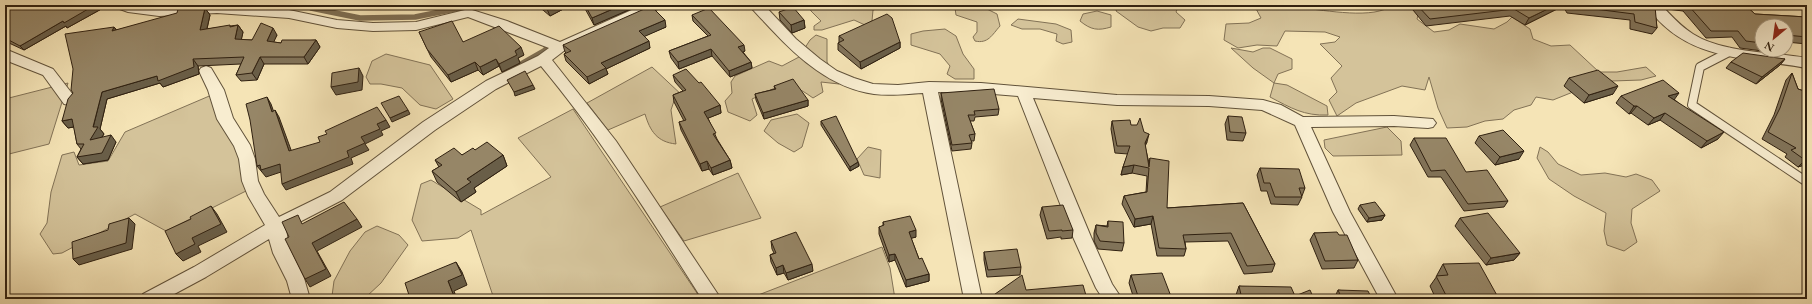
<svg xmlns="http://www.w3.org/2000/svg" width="1812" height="304" viewBox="0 0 1812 304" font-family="'EB Garamond',serif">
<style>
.green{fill:#d4c39a;stroke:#827256}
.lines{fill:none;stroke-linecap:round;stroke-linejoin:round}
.stream{stroke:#7e6e52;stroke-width:5.5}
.lane-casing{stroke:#61523a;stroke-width:10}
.street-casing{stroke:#61523a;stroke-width:2}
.lane{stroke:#f8edd0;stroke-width:8}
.street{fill:#f8edd0;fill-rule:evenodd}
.wall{fill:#817359;stroke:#302111}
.shaded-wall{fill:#695e48;stroke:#302111}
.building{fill:#968667;stroke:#302111}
</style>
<rect width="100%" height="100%" fill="#f5e4b6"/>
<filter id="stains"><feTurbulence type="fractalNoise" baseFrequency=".005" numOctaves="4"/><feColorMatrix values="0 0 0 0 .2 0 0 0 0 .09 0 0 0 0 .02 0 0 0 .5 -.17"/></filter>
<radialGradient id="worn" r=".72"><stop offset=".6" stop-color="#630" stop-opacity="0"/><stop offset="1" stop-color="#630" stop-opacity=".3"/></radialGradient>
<!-- green -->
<path class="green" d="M808,5H895L891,9L880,8L873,10L872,21L865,25L854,20L822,30H814V26L821,21L811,11Z
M967,5H979L997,14L1000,26C992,35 988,44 975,41L973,37L977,32V22L956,15L955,8Z
M1118,5H1179L1176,12L1185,20L1180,28H1163L1151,31L1138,27L1116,11Z
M1254,5H1294L1302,8C1325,10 1375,20 1392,5H1421L1417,19L1434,32L1449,30L1460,24L1494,29L1507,22L1512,17L1530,29L1533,39L1551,46L1570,45L1599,72H1617L1646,67L1656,76L1641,80L1612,81L1573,92L1553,100L1536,97L1531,105L1514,110L1503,119L1485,121L1467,127L1447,128L1438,108L1429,77L1425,90L1402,86L1356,103L1337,116L1329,100L1337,92L1331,78L1342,66L1320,44L1335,42L1340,37L1325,32L1285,31L1277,46L1257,45L1238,48L1224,40L1226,24L1249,23L1261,18Z
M1097,11L1111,15V27C1098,31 1091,30 1080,21L1083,14Z
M1018,19L1056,24L1071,30L1072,42L1063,44L1056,41L1057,34L1040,29H1022L1011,25Z
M945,29L956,36L963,54L974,69V79H955L947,74L950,66L940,54L911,45V34L923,31Z
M816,35L827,39V62L839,84L821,82L823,92L813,98C784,77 781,86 752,99L757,115L750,121L728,112L725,101L732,93L731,82L735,76L769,61L782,66L799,57L810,40Z
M1231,48L1253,52L1263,48H1270L1292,59V69L1278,74L1274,83L1287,85L1327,106L1328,115C1304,116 1291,108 1270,97L1274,83L1253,68Z
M386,54L430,65L453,99L436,109L420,105L402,88L381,84H370L366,77L372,61Z
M652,67L684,97L674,101L671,110L676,144C657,142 650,131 645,114L608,130L587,103Z
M68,83L49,144L5,155V99Z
M214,94L243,152L246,191L166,231L135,214L62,253L53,254L40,234L47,223L51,192L62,155L74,152L79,165L108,161L125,132Z
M573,109L701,299H494L471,230L458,238L422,241L412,220L421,184L431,180L481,210V215L551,177L518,138Z
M797,114L809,123L802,147L794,152L778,143L764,131L771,120Z
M1387,127L1401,141L1402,155L1333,156L1325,148L1324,140Z
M868,147L881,150L880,178L864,175L857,159Z
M1540,147L1548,152L1558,164L1581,175L1605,173L1626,177L1636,174L1652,180L1660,191L1632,209L1631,223L1637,242L1624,251L1607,245L1604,231L1606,213L1574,196L1549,179L1537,158Z
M738,173L761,218L684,241L660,207Z
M377,226L399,235L408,245L381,283L366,297L332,296L334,281L350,251L365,232Z
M882,247L890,268L895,299H748Z"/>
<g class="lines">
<!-- stream -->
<path class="stream" d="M311,8L360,18L415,17L460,8
M516,67L544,51L550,45"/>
<defs>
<path id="lane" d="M1729,52L1700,67L1692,105L1807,182"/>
<path id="street" d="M115,5L159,8L221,5L289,10L337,20L373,23L416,22L469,9L507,21L560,42L643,5H662L660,8L565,50L552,60L616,141L721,299H702C651,219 602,139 541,66L496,89L435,130L342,200L286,229L289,247L304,278L310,299H292L287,281L273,253L269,239L206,277L165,299H140L143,294L194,267L265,225L248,196L242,181L239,159L234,146L217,119L208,90L199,71L201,68L206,66L211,68L224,90L233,118L250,145L255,159L258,181L264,194L279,217L330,192L423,122L486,81L538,56L549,48L468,17L416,30L373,31L337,28L289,18L217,13L159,16L128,12L117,8Z
M749,5H764L796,39L820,59L837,71L854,78L873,84L898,85L929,82L981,83L1117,95L1209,96L1263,100L1281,105L1303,117L1394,116L1433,119L1436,123L1433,127L1428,128L1394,126L1311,127L1350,212L1398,299H1380L1333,212L1295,125L1262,110L1209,106L1117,105L1033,98L1091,237L1112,284L1122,299H1103L1096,288L1073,237L1018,96L981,93L938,92L982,299H964L923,93C906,94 890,96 874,94C831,88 798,58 770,28C763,20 755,13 749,5Z
M1646,5H1661C1671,15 1680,26 1693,34C1723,53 1772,52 1807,58V68C1747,57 1685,62 1646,5Z
M5,49L53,69L77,100L74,104L69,105L64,104L43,75L5,60Z"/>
</defs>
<!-- lane casing -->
<use href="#lane" class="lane-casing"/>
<!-- street casing -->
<use href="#street" class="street-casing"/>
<!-- lane -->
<use href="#lane" class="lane"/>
<!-- street -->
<use href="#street" class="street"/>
</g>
<!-- wall -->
<path class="wall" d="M5,5L30,7L33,5H103L105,7L67,28L66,26L24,50L9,43L5,45Z
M357,5H372L371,6Z
M537,5H571L550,16Z
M583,5H640L594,25Z
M1415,5H1654L1657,28L1652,34L1630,29V20L1567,13L1563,6L1525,25L1510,16L1426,26L1413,10Z
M1663,5H1745L1755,14L1807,17V44L1786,42V26H1762V50H1779L1777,53L1740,48L1732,37L1706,38L1683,11L1667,9Z
M205,8L210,15L207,29L238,25L243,32L241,40H252L277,35L273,42L281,43L316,40L320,47L308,64H264L257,80L241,81L236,75L241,64L198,66L199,74L163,87L160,83L107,99L100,129L104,134L102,137L116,142L108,160L83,164L77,157L81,149L77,144L74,127L68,128L62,121L73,93L114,27L117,30Z
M779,12L804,20L805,28L792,33L780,20Z
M692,15L745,51L743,52L751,62L752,68L730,77L712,56L679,69L671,58L669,51L708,36L693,21Z
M666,27L644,36L650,48L606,69L608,74L589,84L566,61L564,54L566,53L565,52L563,45Z
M419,32L463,42L524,55L518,58L520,63L502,72L499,66L483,75L478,70L451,82L431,57Z
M839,36L900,42V48L861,69L838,50V43H839Z
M1785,59L1780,65L1756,84L1726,68L1731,62Z
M1792,73L1798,89L1807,92V164L1798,167L1785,157L1787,154L1762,139L1774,115L1786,80Z
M673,75L720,105L721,113L708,118L717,139L730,160L732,168L713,175L709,169L702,171L681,130L679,122L684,121L674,102L673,95L683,91L675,82Z
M1569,78L1613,94L1584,103L1564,86Z
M774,86L808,100V106L764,119L756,100L755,94L775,89Z
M941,93L999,109L998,115L975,117L974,121H970L975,134L974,141H971L972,143L971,149L952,151L941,99Z
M1621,96L1674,99L1718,139L1701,148L1660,120L1648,125L1631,113L1629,114L1616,103Z
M1228,116L1246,133L1243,141L1227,140L1225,124Z
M821,121L859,166L850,171L821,125Z
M1112,121L1131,125L1147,142L1145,146L1149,163L1150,158L1167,208L1243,203L1275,264L1272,272L1244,274L1228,241L1185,242L1186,249L1184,256H1157L1151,224L1134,227L1122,204L1124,196L1146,192L1147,176L1132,173L1121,175L1123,167L1128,154L1115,153L1111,129Z
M1479,136L1519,159L1495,165L1475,143Z
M1414,138L1508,201L1504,207L1464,211L1441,177H1428L1410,145Z
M475,150L503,155L507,166L474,188L476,192L461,202L437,182L432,171L439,167L435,160L462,155Z
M1260,168L1305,188L1302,196H1301L1302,197L1298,205L1271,204L1267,191H1261L1257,175Z
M1360,205L1385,215L1382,220L1367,222L1358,209Z
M1042,207L1073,230L1072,238L1061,239V237L1047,239L1040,215Z
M1460,218L1520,253L1514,260L1486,265L1455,226Z
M1108,221L1124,243L1122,251L1098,249L1094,241V233L1096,225L1107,226Z
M883,222L916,237L911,238L919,259L929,274V281L906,287L895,260L889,262L879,234V227L883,226Z
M1314,233L1339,235L1358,260L1354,268L1322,269L1310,240Z
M771,241L813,271L788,280L784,273L777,275L771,262L770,255L774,253L772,249Z
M984,252L1021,267L1020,275L987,277L984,260Z
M1443,264L1499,299H1436L1430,286L1437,276V275Z
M1131,275L1172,299H1134L1129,283Z
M1239,286L1295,296L1314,299H1237L1236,295Z
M1338,290L1370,295L1381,299H1334Z"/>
<!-- shaded-wall -->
<path class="shaded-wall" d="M95,5H103L105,7L67,28L66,26L24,50L20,46L63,21Z
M555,5H571L550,16L547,9Z
M622,5H640L594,25L592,18Z
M1556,5H1564L1563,6L1525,25L1529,18Z
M205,8L210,15L205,37L200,30Z
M665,20L666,27L641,38L639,31Z
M804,20L805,28L792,33L791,25Z
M238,25L243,32L240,46L235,39Z
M114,27L119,34L112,31Z
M273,28L277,35L271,48L267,41Z
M5,38L9,43L5,45Z
M316,40L320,47L308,64L304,57Z
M649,41L650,48L606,69L608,74L589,84L587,77L601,63Z
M900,42V48L861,69L860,62Z
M744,45L745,51L739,54L738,47Z
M521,47L524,55L518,58L520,63L502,72L499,64L515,51Z
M711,49L712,56L679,69L678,62Z
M260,57L264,64L257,80L252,73Z
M193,59L198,66L199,74L163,87L160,83L107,99L100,129L104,134L95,147L90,140L102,92L157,76Z
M496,59L499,66L483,75L480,67Z
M1785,59L1780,65L1756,84L1762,77Z
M475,62L478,70L451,82L448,75Z
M751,62L752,68L730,77L729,71Z
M359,68L363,76L362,90L336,95L331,87Z
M533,85L535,89L515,96L514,92Z
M1618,86L1613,94L1584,103L1589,95Z
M1679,93L1674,100L1668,96Z
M267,97L271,104L276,118L272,112Z
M808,100V106L764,119L763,113Z
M720,105L721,113L706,119L704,112Z
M1634,106H1637L1631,113L1629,114Z
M275,110L279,117L294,158L289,151Z
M408,110L410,114L392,122L390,118Z
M1665,113L1660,120L1648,125L1654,118Z
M72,119L78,126L68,128L62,121Z
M386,120L390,127L381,131L383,135L365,144L369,150L351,158L353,164L286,190L282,184L347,151L361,137L377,124Z
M1724,132L1718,139L1701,148L1707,141Z
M1149,134L1147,142L1143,150L1145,143Z
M111,135L116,142L108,160L83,164L77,157Z
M1524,151L1519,159L1495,165L1500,157Z
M503,155L507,166L474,188L476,192L461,202L456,192L467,179Z
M1807,159V164L1798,167L1805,160Z
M730,160L732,168L713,175L711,168Z
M707,161L709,169L702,171L700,164Z
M858,162L859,166L850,171V167Z
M280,164L284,171L266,177L257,166L260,165Z
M1134,165L1132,173L1121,175L1123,167Z
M211,206L217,214L227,232L198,246L201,252L183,261L176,254L192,238Z
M1385,215L1382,220L1367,222L1369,218Z
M1153,216L1151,224L1134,227L1135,219Z
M129,218L135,224L132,249L79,265L73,259Z
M357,219L362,227L317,251L331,276L310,287L305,279L312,243Z
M916,230V237L909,239V232Z
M1520,253L1514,260L1486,265L1491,258Z
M895,254V260L889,262V255Z
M456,262L462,272L467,285L454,291L457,299H455L448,281Z
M812,264L813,271L788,280L786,273Z
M783,265L784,273L777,275L776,268Z
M929,274V281L906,287V280Z"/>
<!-- building -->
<path class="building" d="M5,5H23L30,7L33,5H95L64,23L63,21L20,46L5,38Z
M543,5H555L547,9Z
M585,5H622L592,18Z
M1417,5H1556L1529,18L1514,9L1430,19Z
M1570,5H1654L1655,6L1657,28L1635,22L1634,14L1571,6Z
M1688,5H1745L1755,14L1807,17V37L1786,35V26H1762V43L1746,41L1738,31H1711Z
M651,6L665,20L639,31L649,41L601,63L606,68L587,77L564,54L571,51L563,45Z
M793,7L804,20L791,25L779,12Z
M205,8L200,30L230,25V27L238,25L235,39L252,40L261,23L273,28L267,41L281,43L282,40H316L304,57H260L252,73L236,75L244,57L193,59L194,67L158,81L157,76L102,92L93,127H98L90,140L111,135L102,153L77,157L84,144H77L72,119L62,121L68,99L73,93L71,90L73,69L65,34L114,27L112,31L177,13L178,9Z
M709,8L744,45L738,47L751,62L729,71L711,49L678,62L669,51L711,35L692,15Z
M887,14L892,18L900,42L860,62L838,43L844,40L839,36Z
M452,21L463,42L499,26L521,47L515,51L517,55L499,64L496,59L480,67L475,62L448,75L427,49L419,32Z
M1743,53L1785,59L1762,77L1731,62Z
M359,68L358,82L331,87L332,73Z
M686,69L699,83L701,82L720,105L704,112L716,133L713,134L730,160L711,168L707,161L700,164L679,122L686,120L673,95L686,90L673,75Z
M1598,70L1618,86L1589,95L1569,78Z
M525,71L533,85L514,92L507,80Z
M1792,73L1798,89L1807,92V159L1805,160L1791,150L1796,148L1768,132L1780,108Z
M793,79L808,100L763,113L755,94L776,89L774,86Z
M1663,80L1679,93L1668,96L1724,132L1707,141L1665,113L1654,118L1637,106H1634L1621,96Z
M994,89L999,109L974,111L975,115H968L975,134L969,135L972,143L952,145L941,93Z
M399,96L408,110L390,118L381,103Z
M267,97L272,112L275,110L289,151L320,142L318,137L327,134L325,131L377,107L386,120L377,124L380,129L361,137L365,143L347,151L349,157L282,184L280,164L261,170L260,165L257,166L250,120L246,104Z
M836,116L858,162L850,167L821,121Z
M1228,116L1242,117L1246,133L1230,132Z
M1140,118L1144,132L1149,134L1145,143L1149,167L1150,158L1169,161L1167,208L1243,203L1275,264L1247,266L1231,233L1183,235L1186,249L1159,248L1153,216L1135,219L1124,196L1147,192L1149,168L1134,165L1123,167L1130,146H1117L1112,121L1130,120L1131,125H1137Z
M1503,130L1524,151L1500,157L1479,136Z
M1414,138H1446L1466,172L1487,170L1508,201L1468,204L1445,170L1431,171Z
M487,142L503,155L467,179L471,182L456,192L432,171L442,165L435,160L454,148L462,155L473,148L475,150Z
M1260,168L1299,169L1305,188H1299L1302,197H1275L1270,183H1264Z
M344,202L357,219L312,243L326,269L305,279L285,239L289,237L282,222L298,215L302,224Z
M1375,202L1385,215L1369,218L1360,205Z
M1063,205L1073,230L1062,231V230L1049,231L1042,207Z
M211,206L221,224L192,238L195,244L176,254L165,231L191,219L190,217Z
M1488,213L1520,253L1491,258L1460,218Z
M910,216L916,230L909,232L919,259L922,258L929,274L906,280L895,254L889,255L879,227L884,225L883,222Z
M129,218L126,243L73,259L72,242L108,230L109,224Z
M1108,221L1123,222L1124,243L1100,241L1096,233V225L1108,227Z
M796,232L812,264L786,273L783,265L776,268L770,255L776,253L771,241Z
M1337,232L1339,235H1347L1358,260L1325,261L1314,233Z
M1017,249L1021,267L988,270L984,252Z
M456,262L462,275L448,281L455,299H401L400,298L409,295L405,283Z
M1479,263L1499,299H1461L1460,298L1448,299L1436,276L1448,275L1443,264Z
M1162,273L1172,299H1139L1131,275Z
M1022,275L1026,290L1083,285L1087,299H988Z
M1239,286L1291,287L1295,296L1310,290L1314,299H1242Z
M1338,290L1368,291L1370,295H1380L1381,299H1342Z"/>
<!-- margin -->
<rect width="1812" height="304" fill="none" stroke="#f5e4b6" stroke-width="20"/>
<rect x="6" y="6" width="1800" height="292" fill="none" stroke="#302111" stroke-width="2"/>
<rect x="10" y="10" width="1792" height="284" fill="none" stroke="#302111"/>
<!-- north arrow -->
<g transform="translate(1774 38) rotate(209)"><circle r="19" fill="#f8edd0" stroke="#a89b84"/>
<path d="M0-3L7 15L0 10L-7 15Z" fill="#8f2418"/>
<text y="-6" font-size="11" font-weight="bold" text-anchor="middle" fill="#302111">N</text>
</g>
<rect width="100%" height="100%" filter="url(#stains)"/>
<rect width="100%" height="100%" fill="url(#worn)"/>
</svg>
